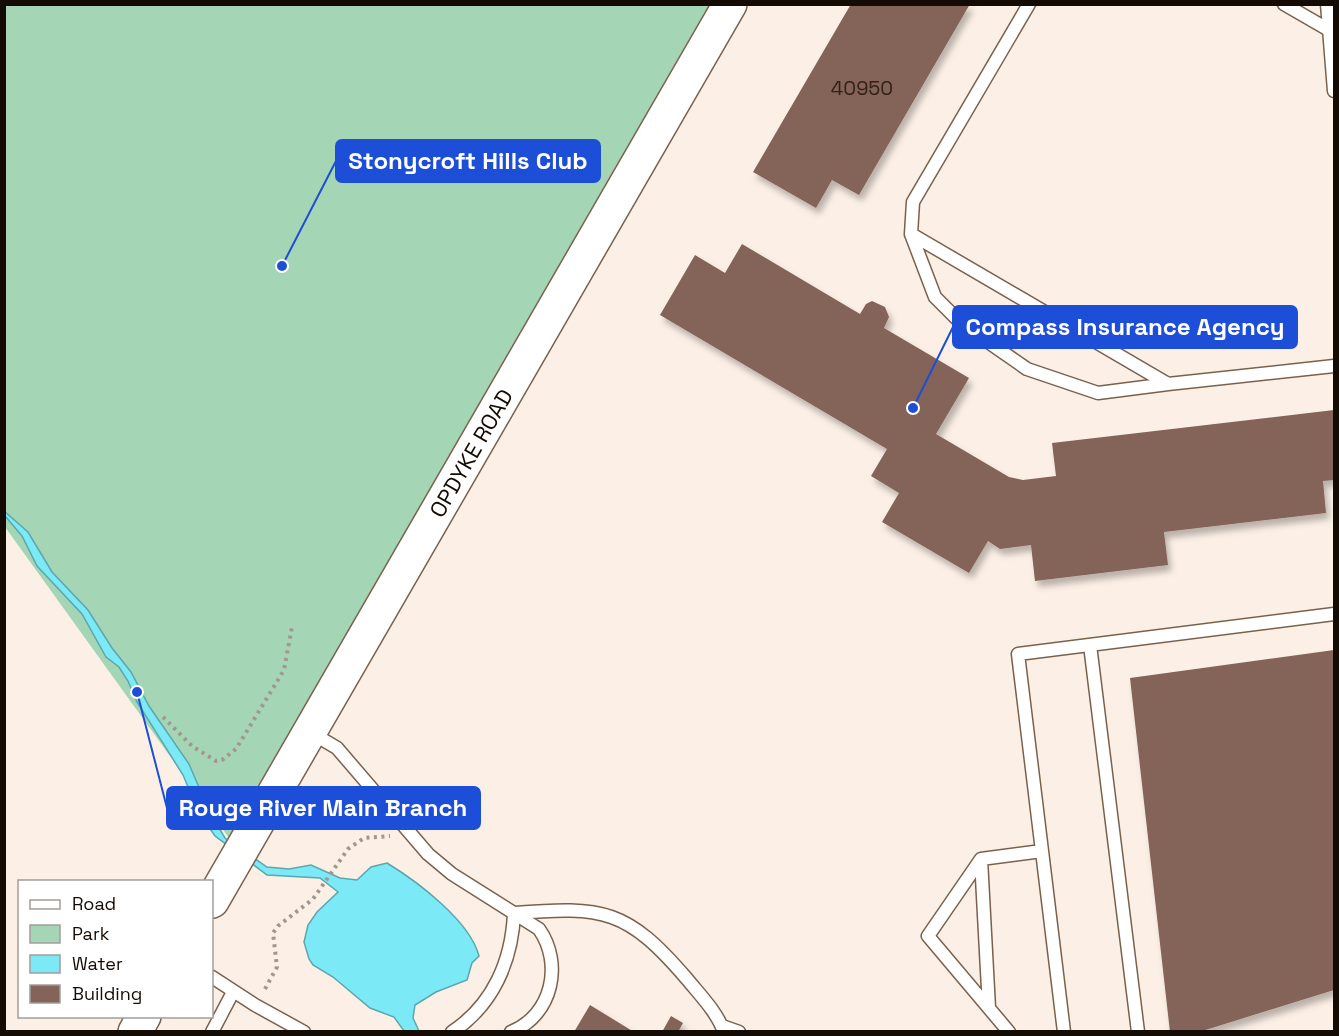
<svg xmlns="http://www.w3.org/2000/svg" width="1339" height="1036" viewBox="0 0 1339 1036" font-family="'Space Grotesk',sans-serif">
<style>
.green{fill:#a4d5b5}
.water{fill:#7ce9f6;stroke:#5da6ad;stroke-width:1.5}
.building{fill:#846358;filter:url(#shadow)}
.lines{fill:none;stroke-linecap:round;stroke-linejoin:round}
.lane-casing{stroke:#7a614b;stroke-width:15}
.secondary-casing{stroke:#7a614b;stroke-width:36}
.path{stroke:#a2978e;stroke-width:4;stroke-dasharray:3 4.5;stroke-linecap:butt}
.lane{stroke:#fff;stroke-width:12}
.secondary{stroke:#fff;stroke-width:33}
.labels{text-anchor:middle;stroke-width:5;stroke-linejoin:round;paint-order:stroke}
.number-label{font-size:20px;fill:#302119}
.street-label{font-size:22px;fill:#140b04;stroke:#fff}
.leader{fill:none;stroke:#1d4ed8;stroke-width:2}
.callout-dot{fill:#1d4ed8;stroke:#fff;stroke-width:2}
.callout{fill:#1d4ed8;stroke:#1d4ed8;stroke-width:2}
.callout-label{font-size:24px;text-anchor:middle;font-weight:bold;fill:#fff}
</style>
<defs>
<filter id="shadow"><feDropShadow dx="3.5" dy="6" stdDeviation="3" flood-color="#0004"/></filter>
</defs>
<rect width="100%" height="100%" fill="#fcf0e6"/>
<!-- green -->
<path class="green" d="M4,5H709L229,838L5,527Z"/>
<!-- water -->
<path class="water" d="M4,511L28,532L52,572L88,610L112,648L131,672L149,706L189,764L210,813L225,838L267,867L289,869L311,865L340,878L357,880L371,867L387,863C418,882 470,921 479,956L472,963L467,980L436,992L415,1005L413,1018L419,1031H404L394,1017L370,1008L333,977L313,965L309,959L304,942L308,925L317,912L338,892L320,878L267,875L215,836L199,813L183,775L137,702L128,681L119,667L106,657L82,614L37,566L22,536L5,516Z"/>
<!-- building -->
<path class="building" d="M851,4H970L859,195L832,180L816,208L753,172Z
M742,244L860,314L866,304L872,301L885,307L889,317L884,328L969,378L936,434L1009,477L1023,480L1056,476L1052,443L1334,410V480L1323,481L1326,513L1164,532L1168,565L1035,581L1031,545L1000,549L988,541L969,573L882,522L899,493L871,476L887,449L660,315L695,255L725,273Z
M1334,650V990L1199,1032H1170L1130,678Z
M590,1005L634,1032H574Z
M671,1016L683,1023L678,1032H662Z"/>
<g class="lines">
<defs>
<path id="lane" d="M1029,4L913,202L911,234L1168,384L1334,366
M1284,4L1329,30
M1327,4L1334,91
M911,234L935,297L961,323L1027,369L1098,393L1168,384
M1090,645L1138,1032
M310,732L337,748L428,854L452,874L539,929C563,963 553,1015 511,1032
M1042,851L1064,1032
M981,859L989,1008
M514,913C604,906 627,909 687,979C700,995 717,1012 724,1032
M212,977L255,1005L304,1032
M722,1026L739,1032
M212,1032L233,992
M452,1032C493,1005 512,961 514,913
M1009,1032L928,936L981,859L1042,851L1018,654L1334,614"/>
<path id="secondary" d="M212,901L730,4
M135,1032L144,1016"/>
</defs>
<!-- lane casing -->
<use href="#lane" class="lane-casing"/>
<!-- secondary casing -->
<use href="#secondary" class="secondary-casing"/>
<!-- path -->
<path class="path" d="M163,717L192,746L216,761L222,760L236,749L284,670L292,627
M265,989L277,967L273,933L278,926L313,899L348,849L364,838L390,836"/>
<!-- lane -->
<use href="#lane" class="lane"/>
<!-- secondary -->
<use href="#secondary" class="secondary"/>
</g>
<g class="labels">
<!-- number labels -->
<g class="number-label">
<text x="862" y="95">40950</text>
</g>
<!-- street labels -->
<g class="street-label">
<text transform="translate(471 453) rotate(-60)" y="8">OPDYKE ROAD</text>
</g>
</g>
<!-- callouts -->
<path class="leader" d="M282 266L336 161M913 408L953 327M137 692L167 808"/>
<g class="callout-dot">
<circle cx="282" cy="266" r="6"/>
<circle cx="913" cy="408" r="6"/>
<circle cx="137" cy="692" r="6"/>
</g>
<g class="callout">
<rect x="336" y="140" width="264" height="42" rx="6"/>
<rect x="953" y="306" width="344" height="42" rx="6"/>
<rect x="167" y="787" width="313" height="42" rx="6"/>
</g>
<g class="callout-label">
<text x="468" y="169">Stonycroft Hills Club</text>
<text x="1125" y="335">Compass Insurance Agency</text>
<text x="323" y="816">Rouge River Main Branch</text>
</g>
<!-- border -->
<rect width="1339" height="1036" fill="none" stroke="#140b04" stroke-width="12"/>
<!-- legend -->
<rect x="18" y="880" width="195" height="138" fill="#ffffff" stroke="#a19d9b" stroke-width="1.5"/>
<rect x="30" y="900" width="30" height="9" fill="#ffffff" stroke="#a19d9b" stroke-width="1.5"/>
<text x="72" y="910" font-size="18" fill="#140b04">Road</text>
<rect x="30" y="925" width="30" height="18" fill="#a4d5b5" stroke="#a19d9b" stroke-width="1.5"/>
<text x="72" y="940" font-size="18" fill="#140b04">Park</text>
<rect x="30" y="955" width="30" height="18" fill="#7ce9f6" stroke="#a19d9b" stroke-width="1.5"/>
<text x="72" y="970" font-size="18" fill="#140b04">Water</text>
<rect x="30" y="985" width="30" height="18" fill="#846358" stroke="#a19d9b" stroke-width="1.5"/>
<text x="72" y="1000" font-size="18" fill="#140b04">Building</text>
</svg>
